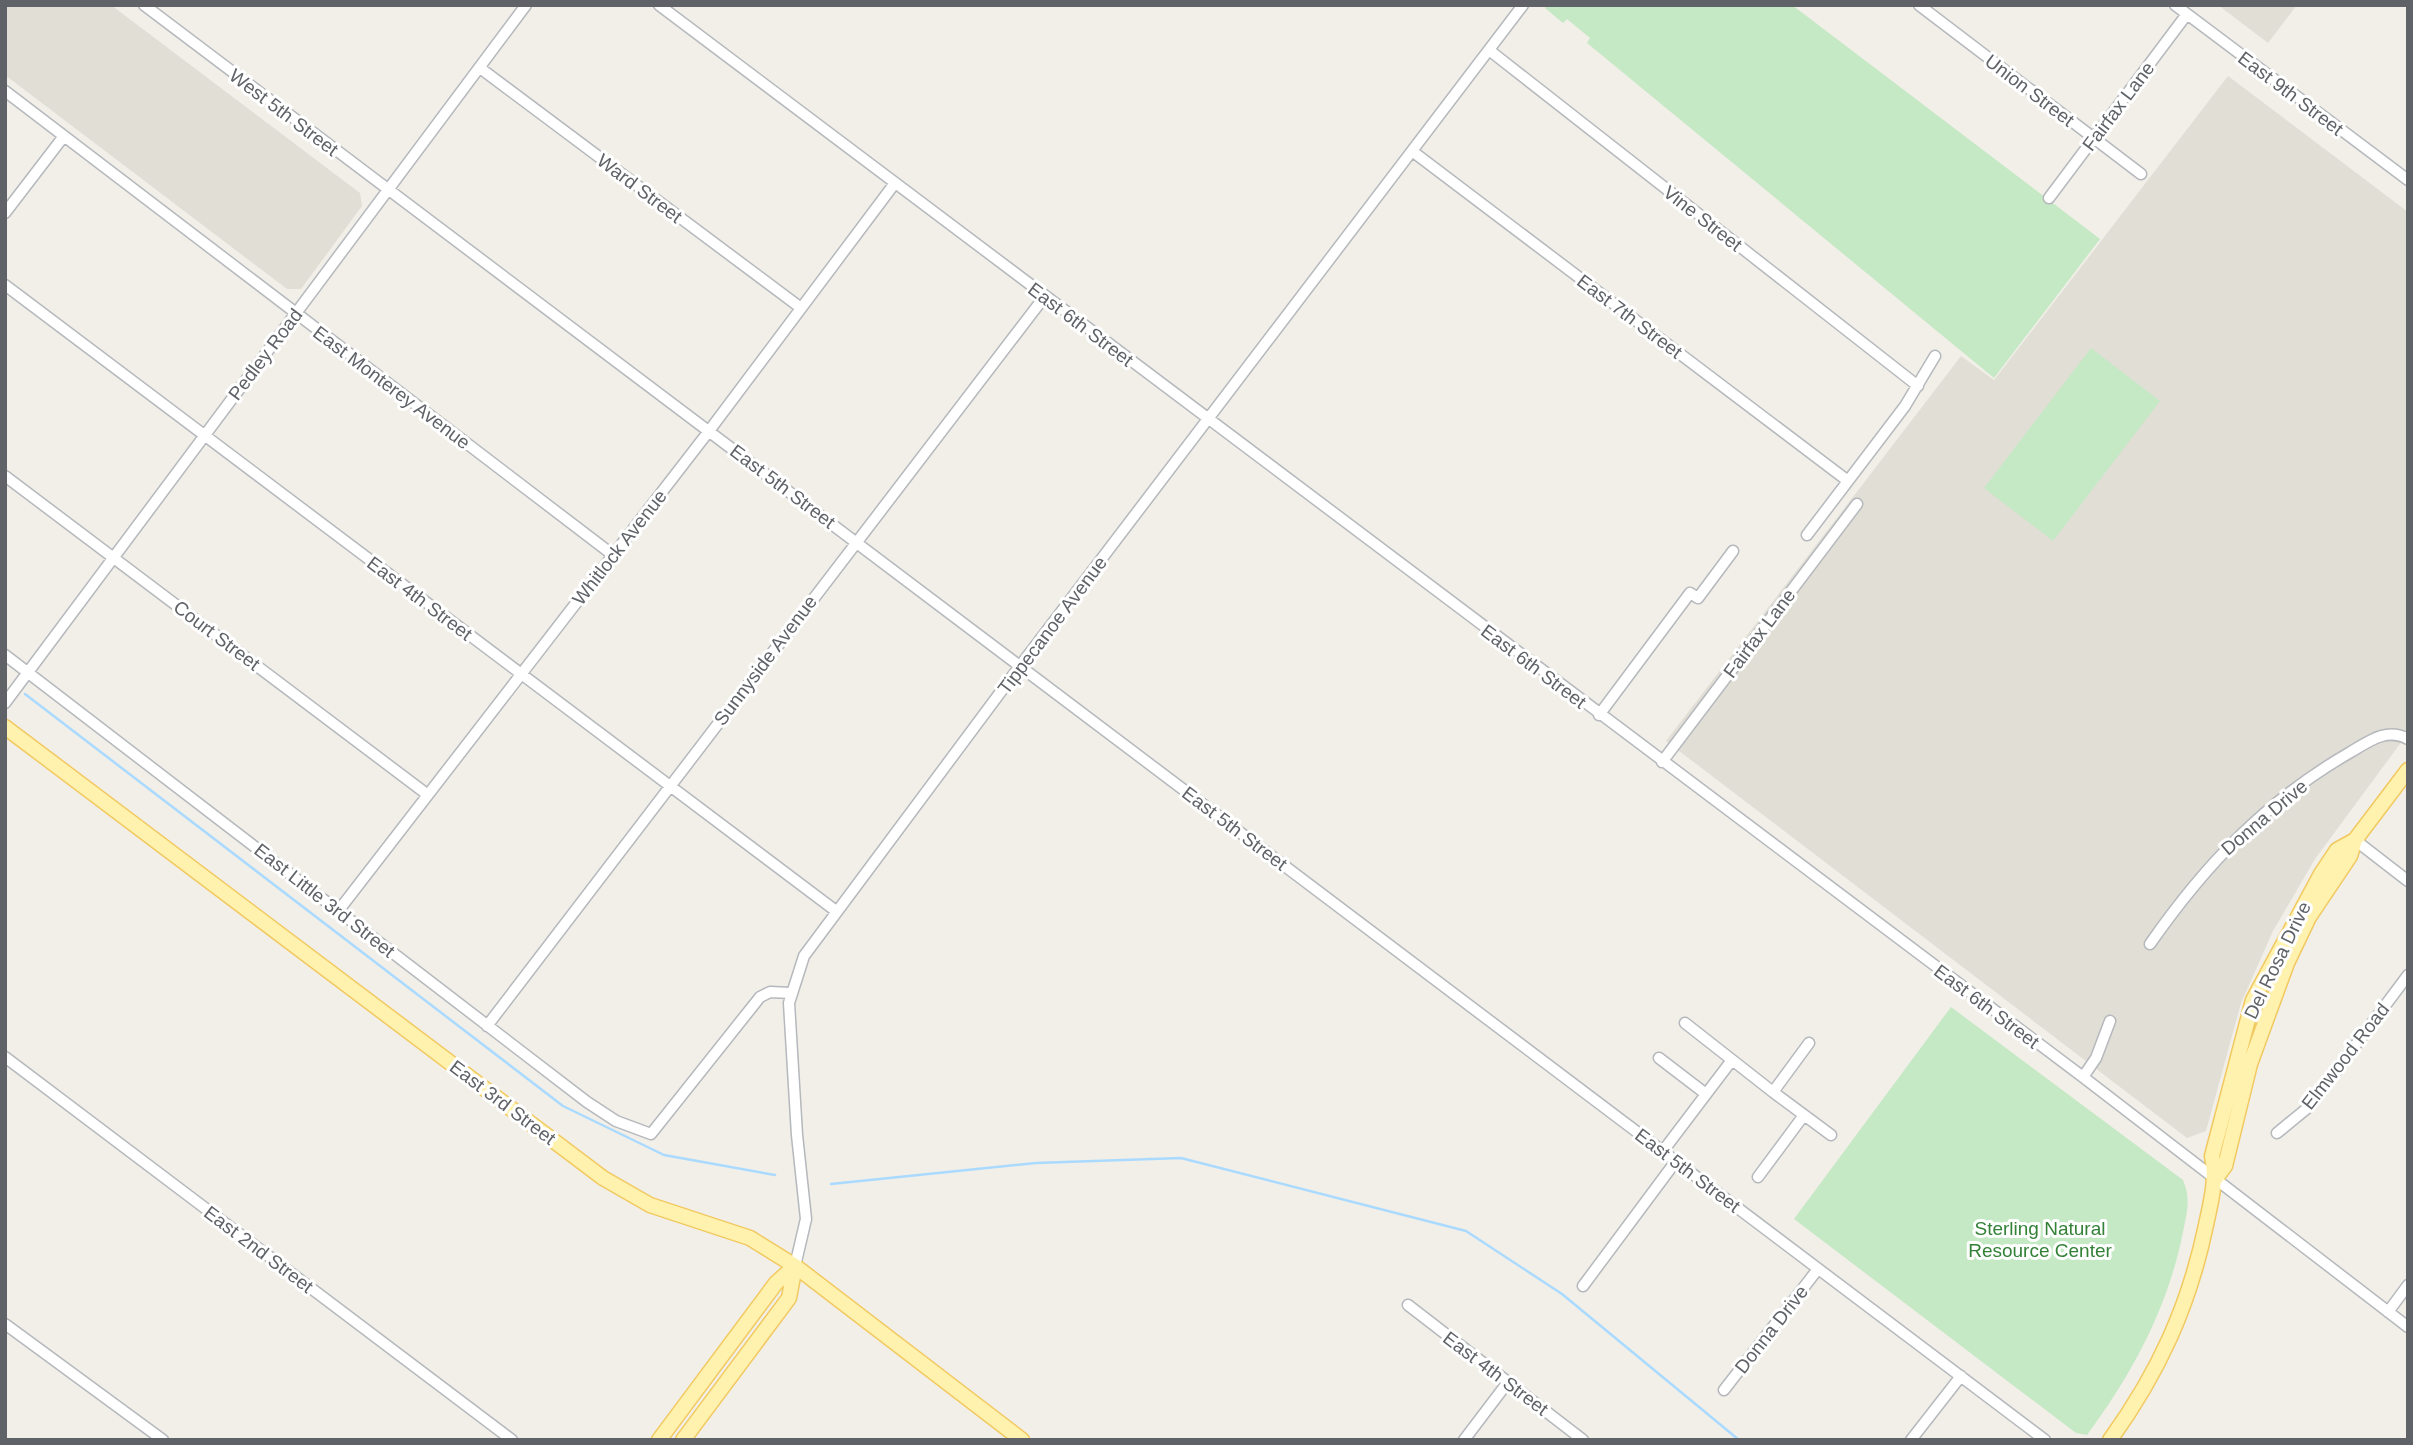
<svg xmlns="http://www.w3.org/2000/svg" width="2413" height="1445" viewBox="0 0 2413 1445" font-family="Helvetica,sans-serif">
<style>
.education{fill:#e1ded6}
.green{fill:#c5e8c5}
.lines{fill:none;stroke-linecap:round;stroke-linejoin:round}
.stream{stroke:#aadaff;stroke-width:2.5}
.minor-casing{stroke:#b5b8bc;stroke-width:13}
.major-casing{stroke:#f2c960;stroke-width:17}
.minor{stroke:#fff;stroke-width:10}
.major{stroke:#fff2af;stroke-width:14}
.labels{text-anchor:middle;stroke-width:6;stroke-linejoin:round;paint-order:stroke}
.street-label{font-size:19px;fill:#5f6368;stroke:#fff}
.park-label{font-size:19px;fill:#348238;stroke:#fff}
</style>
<rect width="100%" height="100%" fill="#f1efe8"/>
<!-- education -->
<path class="education" d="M5,5H111L360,193L362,206L301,289H287L5,75Z
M2218,5H2297L2268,43Z
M2228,76L2408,212V733L2315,859L2273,931L2241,1003L2206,1131L2187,1138L1666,741L1961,356L1994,380Z"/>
<!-- green -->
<path class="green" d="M1547,5H1792L2100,239L1994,378L1587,43L1590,38L1567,19L1563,23L1545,8Z
M2091,348L2160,401L2053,541L1984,488Z
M1951,1007L2183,1180C2191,1199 2187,1212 2183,1232C2168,1308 2132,1374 2087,1435L2076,1433L1794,1219Z"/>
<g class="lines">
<!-- stream -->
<path class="stream" d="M5,679L6,680
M25,694L563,1106L664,1155L775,1175
M831,1184L1036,1163L1181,1158L1466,1231L1562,1294L1739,1440"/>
<defs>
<path id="minor" d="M144,5L2045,1440
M659,5L2083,1077L2408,1327
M1919,5L2141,174
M2175,5L2408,180
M1489,50L1918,386
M480,68L801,308
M5,91L613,555
M1412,151L1848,481
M2049,198L2187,14
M5,213L64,136
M5,285L836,911
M5,476L428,795
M1807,535L1905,406L1935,356
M5,655L587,1102L616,1121L651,1134L760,997L770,992L791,993
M5,703L526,5
M1599,715L1690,593L1698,598L1733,551
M1662,762L1857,504
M2355,840L2408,881
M339,910L709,431L895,183
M2150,944C2205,865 2266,801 2349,753C2368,742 2386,727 2408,739
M1685,1023L1773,1092
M487,1026L1045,296
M1809,1043L1773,1092L1831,1135
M5,1057L512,1440
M1659,1058L1706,1094
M2083,1077L2096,1058L2110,1021
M2277,1133L2310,1106L2408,975
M1663,1151L1732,1060
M1758,1177L1804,1115
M795,1266L806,1219L797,1135L789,1003L804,956L1020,666L1523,5
M1583,1286L1676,1161
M1408,1305L1583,1440
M2388,1312L2408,1285
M5,1324L163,1440
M1724,1390L1818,1269
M1464,1440L1508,1382
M1911,1440L1961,1376"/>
<path id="major" d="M5,727L603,1178L650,1205L750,1238L795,1266L1022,1440
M2216,1178L2225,1166L2250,1064L2287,963L2309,917L2350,856L2355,840L2408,770
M659,1440L776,1283L795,1266
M683,1440L789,1298L795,1266
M2110,1440C2159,1372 2189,1306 2206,1225C2211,1201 2217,1181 2212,1156L2253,1000L2321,874L2337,850L2355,840"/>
</defs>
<!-- minor casing -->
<use href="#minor" class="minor-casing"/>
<!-- major casing -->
<use href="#major" class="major-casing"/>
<!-- minor -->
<use href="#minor" class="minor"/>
<!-- major -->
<use href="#major" class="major"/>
</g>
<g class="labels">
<!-- street labels -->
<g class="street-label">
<text transform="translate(2030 90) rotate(37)" y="7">Union Street</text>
<text transform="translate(2291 93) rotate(37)" y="7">East 9th Street</text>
<text transform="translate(2118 106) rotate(-53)" y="7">Fairfax Lane</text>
<text transform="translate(284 112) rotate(37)" y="7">West 5th Street</text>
<text transform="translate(640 188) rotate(37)" y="7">Ward Street</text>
<text transform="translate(1703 218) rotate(38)" y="7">Vine Street</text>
<text transform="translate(1630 316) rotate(37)" y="7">East 7th Street</text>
<text transform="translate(1081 324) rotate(37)" y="7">East 6th Street</text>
<text transform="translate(265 354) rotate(-53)" y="7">Pedley Road</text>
<text transform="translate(392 387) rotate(37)" y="7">East Monterey Avenue</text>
<text transform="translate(783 486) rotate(37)" y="7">East 5th Street</text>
<text transform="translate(619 547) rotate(-52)" y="7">Whitlock Avenue</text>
<text transform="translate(420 598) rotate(37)" y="7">East 4th Street</text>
<text transform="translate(1052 625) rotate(-53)" y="7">Tippecanoe Avenue</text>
<text transform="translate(1759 633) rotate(-53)" y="7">Fairfax Lane</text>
<text transform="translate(217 635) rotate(37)" y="7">Court Street</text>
<text transform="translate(765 660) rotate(-53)" y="7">Sunnyside Avenue</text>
<text transform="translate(1534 666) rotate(37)" y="7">East 6th Street</text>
<text transform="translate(2264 817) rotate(-40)" y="7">Donna Drive</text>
<text transform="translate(1235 828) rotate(37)" y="7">East 5th Street</text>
<text transform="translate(325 900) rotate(38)" y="7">East Little 3rd Street</text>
<text transform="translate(2277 960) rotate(-64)" y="7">Del Rosa Drive</text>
<text transform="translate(1987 1006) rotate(37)" y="7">East 6th Street</text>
<text transform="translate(2345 1056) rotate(-52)" y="7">Elmwood Road</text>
<text transform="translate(503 1102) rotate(37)" y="7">East 3rd Street</text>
<text transform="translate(1688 1170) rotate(37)" y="7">East 5th Street</text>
<text transform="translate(259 1249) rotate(37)" y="7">East 2nd Street</text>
<text transform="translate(1771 1329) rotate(-52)" y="7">Donna Drive</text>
<text transform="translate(1496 1373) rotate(37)" y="7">East 4th Street</text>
</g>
<!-- park labels -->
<g class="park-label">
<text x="2040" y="1235">Sterling Natural<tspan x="2040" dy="22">Resource Center</tspan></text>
</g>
</g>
<!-- border -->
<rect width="2413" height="1445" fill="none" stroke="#5f6368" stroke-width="14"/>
</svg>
